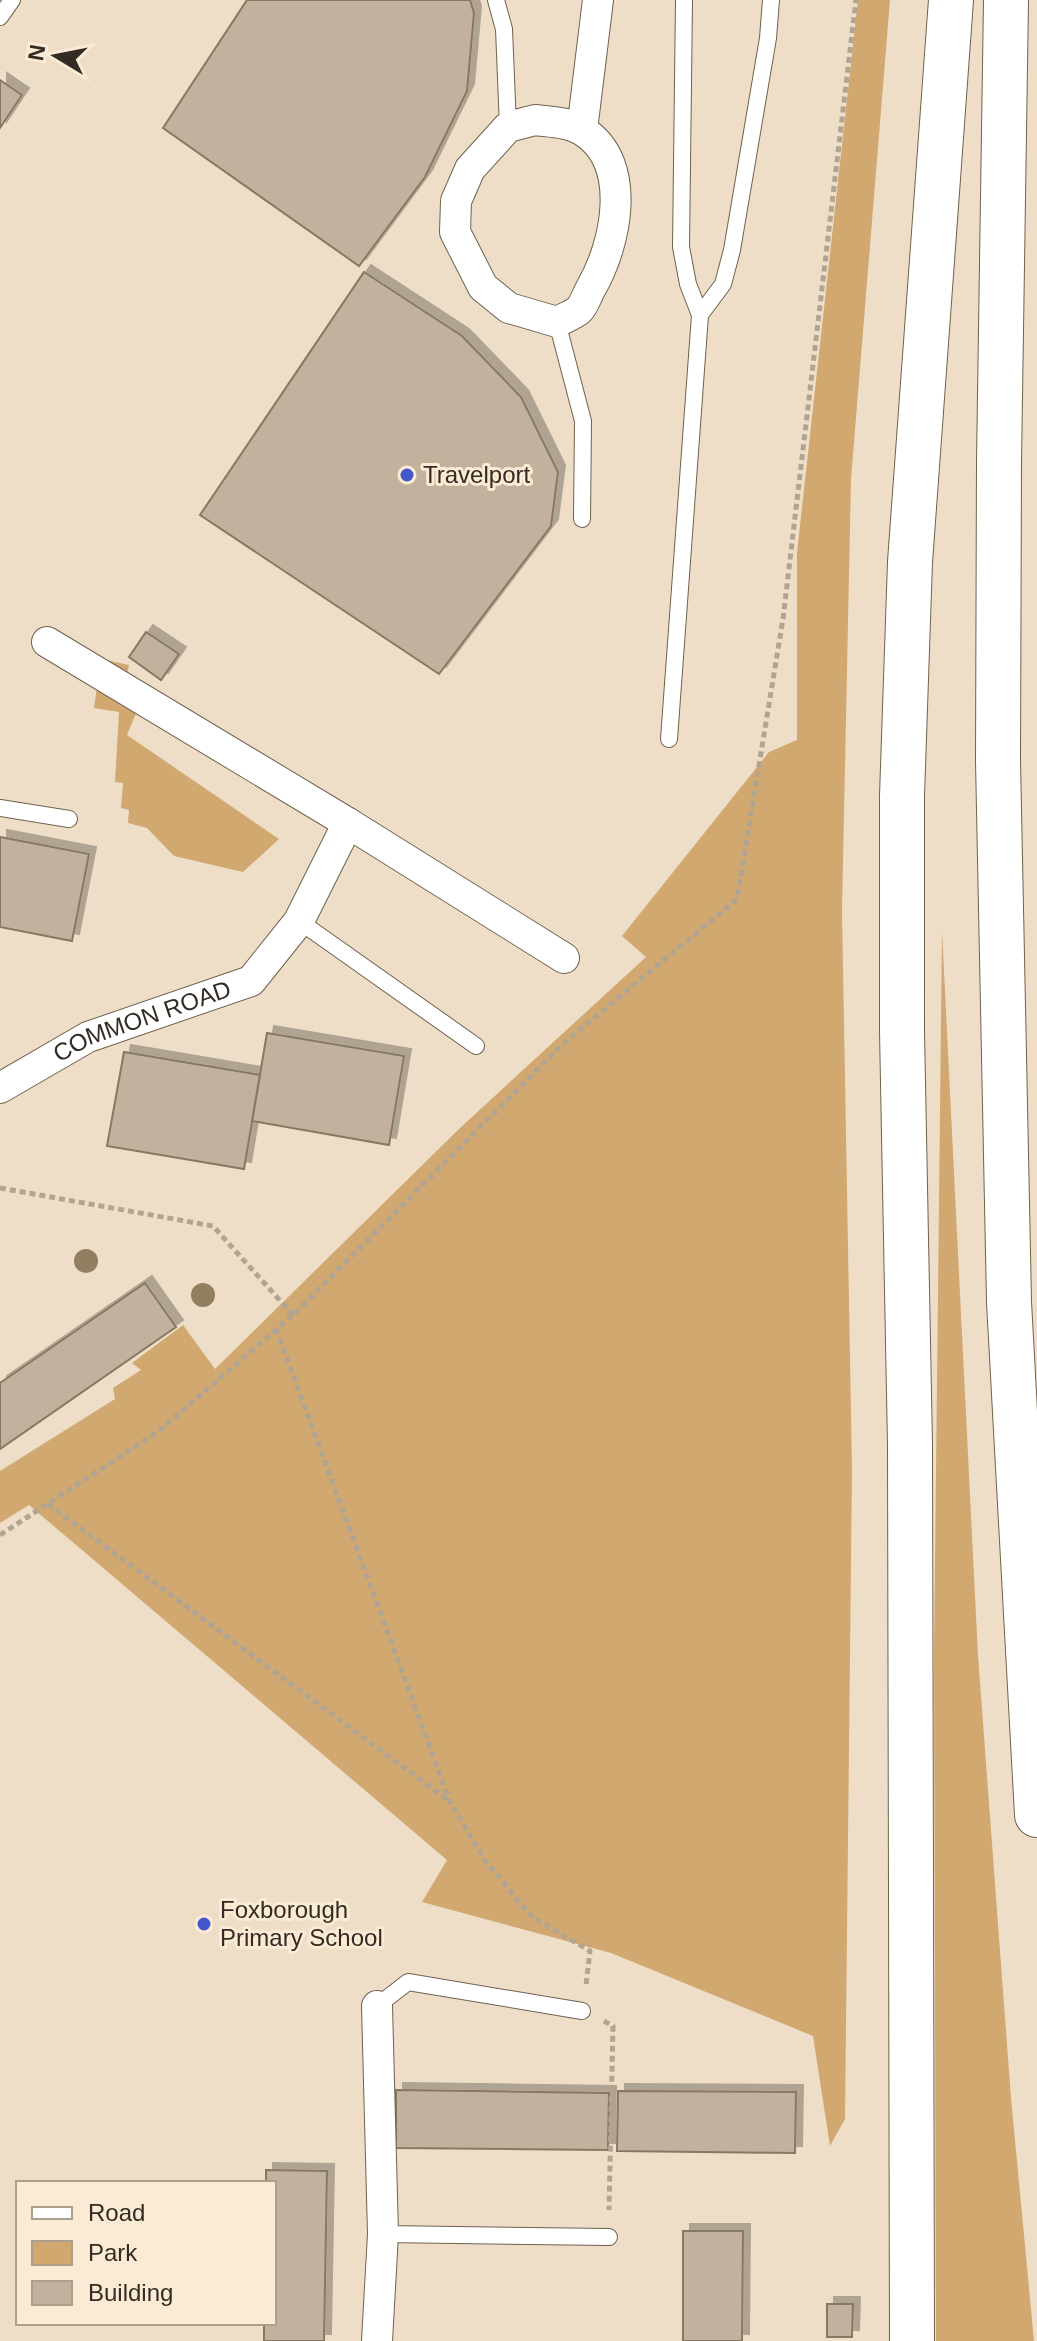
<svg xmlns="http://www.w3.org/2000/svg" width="1037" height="2341" viewBox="0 0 1037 2341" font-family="Arial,sans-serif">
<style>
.green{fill:#d0a870}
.building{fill:#c2b29d;stroke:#877864;stroke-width:2;filter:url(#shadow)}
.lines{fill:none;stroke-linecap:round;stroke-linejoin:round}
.lane-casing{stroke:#70624e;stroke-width:18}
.street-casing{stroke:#70624e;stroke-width:32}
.highway-casing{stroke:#70624e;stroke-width:46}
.path{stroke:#b1a592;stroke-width:5;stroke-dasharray:6 4;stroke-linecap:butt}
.lane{stroke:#fff;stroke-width:16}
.street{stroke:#fff;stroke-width:30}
.highway{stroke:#fff;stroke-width:44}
.tree{fill:#927f62}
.poi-dot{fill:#4457cb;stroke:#fcebd4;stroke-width:3}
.labels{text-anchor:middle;stroke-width:6;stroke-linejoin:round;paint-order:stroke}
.poi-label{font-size:24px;fill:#322c24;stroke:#fcebd4;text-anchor:start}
.street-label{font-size:24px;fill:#322c24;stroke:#fcebd4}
</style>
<defs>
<filter id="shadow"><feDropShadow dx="7" dy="-7" stdDeviation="0" flood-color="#0004"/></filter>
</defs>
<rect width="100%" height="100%" fill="#eedec7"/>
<!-- green -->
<path class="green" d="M858,0H890L851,479L842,911L852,1469L845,2119L830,2146L813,2036L611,1953L422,1902L447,1860L29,1505L0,1523V1471L115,1399L113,1388L141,1370L132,1363L183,1325L215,1369L460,1128L646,957L622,936L769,752L797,740V553Z
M101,659L129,665L123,695L139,706L127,735L279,839L243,872L174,856L147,828L128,823L129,810L121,808L123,783L115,782L119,712L94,708Z
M942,931L978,1656L1011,2098L1034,2341H936L934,1654Z"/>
<!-- building -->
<path class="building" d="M247,0H470L474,13L467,91L425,177L359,266L163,128Z
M0,80L22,95L0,128Z
M364,272L462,336L521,397L558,472L551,526L439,674L200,515Z
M146,632L179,654L161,680L129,657Z
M0,837L89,854L72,941L0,927Z
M267,1033L404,1056L389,1145L252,1121Z
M124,1052L260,1075L244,1169L107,1146Z
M145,1283L176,1327L0,1449V1383Z
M396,2090L609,2093L608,2150L396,2148Z
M618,2091L796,2092L795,2153L617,2151Z
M266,2170L327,2171L324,2341H264V2323H274V2183H266Z
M683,2231H743L742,2341H683Z
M827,2304H853L852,2337H827Z"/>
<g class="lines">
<defs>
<path id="lane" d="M496,0L504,29L508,127
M0,17L12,0
M700,315L723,284L732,250L768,38L771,0
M557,322L583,421L582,519
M669,739L700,315L688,284L681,247L684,0
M0,808L69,819
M299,921L476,1046
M377,2006L408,1982L582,2011
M383,2234L609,2237"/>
<g id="street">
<path d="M535,120C551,122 569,122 583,131C634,163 616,245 591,288C587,295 584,305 579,310C573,315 564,318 557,322L509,308L483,287L455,232L456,201L470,169L508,127Z"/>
<path d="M582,130L598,0"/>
<path d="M348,823L564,958"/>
<path id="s1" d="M0,1088L88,1037L251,981L299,921L348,823L47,642"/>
<path d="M377,2341L383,2234L377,2006"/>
</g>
<path id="highway" d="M1006,0L999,462L998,760L1009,1302L1037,1815
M912,2341L910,1445L902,1031V796L910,562L951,0"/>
</defs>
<!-- lane casing -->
<use href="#lane" class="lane-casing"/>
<!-- street casing -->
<use href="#street" class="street-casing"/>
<!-- highway casing -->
<use href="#highway" class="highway-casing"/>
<!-- path -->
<path class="path" d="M0,1188L213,1226L293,1315
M276,1329L450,1802L484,1859L531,1916L590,1951L586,1985
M48,1504L449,1801
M0,1535L159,1431L293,1315L563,1044L737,899L783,619L856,0
M604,2021L613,2026L609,2210"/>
<!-- lane -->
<use href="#lane" class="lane"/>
<!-- street -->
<use href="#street" class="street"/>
<!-- highway -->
<use href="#highway" class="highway"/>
</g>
<!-- trees -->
<g class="tree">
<circle cx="86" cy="1261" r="12"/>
<circle cx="203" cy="1295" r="12"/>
</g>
<!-- markers -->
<g class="poi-dot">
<circle cx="407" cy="475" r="8"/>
<circle cx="204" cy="1924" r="8"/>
</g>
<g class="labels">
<!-- poi labels -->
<g class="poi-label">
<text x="423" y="483">Travelport</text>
<text x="220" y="1918">Foxborough<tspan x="220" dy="28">Primary School</tspan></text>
</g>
<!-- street labels -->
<g class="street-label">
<text dy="8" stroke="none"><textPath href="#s1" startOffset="158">COMMON ROAD</textPath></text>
</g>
</g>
<!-- legend -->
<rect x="16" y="2181" width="260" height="144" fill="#fcebd4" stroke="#ab9f8e" stroke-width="2"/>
<rect x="32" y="2207" width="40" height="12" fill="#ffffff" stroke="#ab9f8e" stroke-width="2"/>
<text x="88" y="2221" font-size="24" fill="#322c24">Road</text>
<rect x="32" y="2241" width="40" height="24" fill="#d0a870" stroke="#ab9f8e" stroke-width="2"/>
<text x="88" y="2261" font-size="24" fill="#322c24">Park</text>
<rect x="32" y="2281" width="40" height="24" fill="#c2b29d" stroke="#ab9f8e" stroke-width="2"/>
<text x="88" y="2301" font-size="24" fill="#322c24">Building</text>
<!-- north arrow -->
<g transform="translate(56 56) rotate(280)" stroke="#fcebd4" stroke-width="6" paint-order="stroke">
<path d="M0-6L14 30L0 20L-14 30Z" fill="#322c24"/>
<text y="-12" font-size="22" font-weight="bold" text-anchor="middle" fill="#322c24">N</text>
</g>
</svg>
